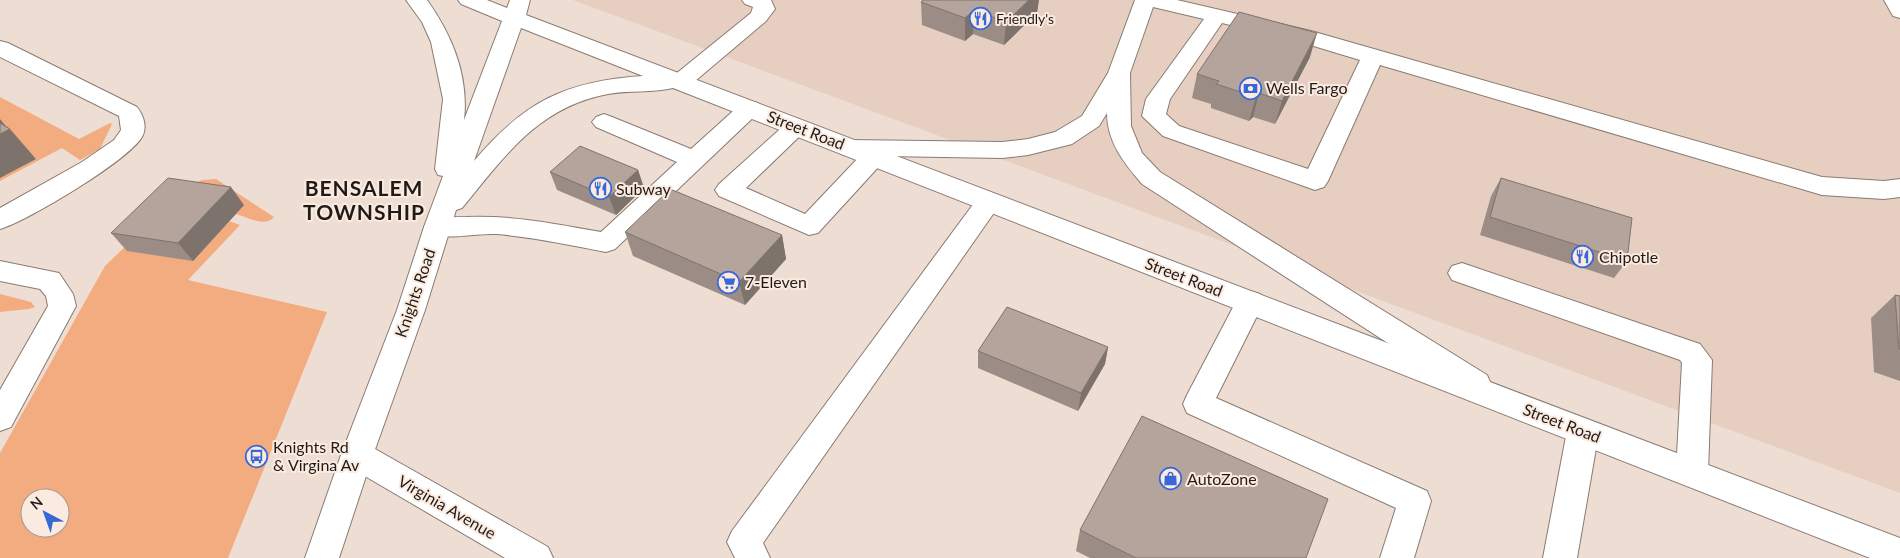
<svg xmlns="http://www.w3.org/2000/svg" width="1900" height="558" viewBox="0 0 1900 558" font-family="Lato,sans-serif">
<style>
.built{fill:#e6cfc1}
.green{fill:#f2ac7f;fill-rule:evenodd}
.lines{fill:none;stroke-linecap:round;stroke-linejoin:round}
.minor-casing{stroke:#897b72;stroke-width:2}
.major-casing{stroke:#897b72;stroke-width:2}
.minor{fill:#fff;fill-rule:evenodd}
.major{fill:#fff;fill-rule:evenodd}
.wall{fill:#9b8d85}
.shaded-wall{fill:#7e736c}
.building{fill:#b4a49b;stroke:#7e736c}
.labels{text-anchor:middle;stroke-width:4;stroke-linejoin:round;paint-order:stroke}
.far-poi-label{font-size:14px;fill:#211b18;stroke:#fbeae0;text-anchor:start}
.poi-label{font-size:16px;fill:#211b18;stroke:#fbeae0;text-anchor:start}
.street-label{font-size:16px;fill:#211b18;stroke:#fbeae0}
.district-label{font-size:21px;font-weight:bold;letter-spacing:1px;fill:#211b18;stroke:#fbeae0}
</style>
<rect width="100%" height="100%" fill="#eeddd3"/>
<!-- built -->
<path class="built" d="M573,0H1900V493Z"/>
<!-- green -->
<path class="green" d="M0,97L79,139L110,123L112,124L100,149L80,160L62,148L0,181Z
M216,179L274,217C265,228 247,217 236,214L244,205L193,261L229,221L240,225L188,280L327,312L228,558H0V453L105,266L188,186L202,180ZM30,498H60V528H30Z
M0,294L31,302L35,307L29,309L0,312Z"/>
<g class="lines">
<defs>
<path id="minor" d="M742,0H771L775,9L766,21L688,87L680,89L672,87L669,82L672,77L751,13L753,7L745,4Z
M1135,0H1177L1311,31L1822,177L1884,181L1900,179V197L1884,199L1822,195L1380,65L1328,181L1324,187L1315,190L1163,136L1142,116L1146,99L1204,19L1153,7L1130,73L1131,126L1142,153L1160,172L1487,375L1491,384L1487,393L1476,396L1465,393L1142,184C1124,163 1107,142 1107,113L1099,126L1072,144L1028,155L1002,158L885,156L882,163L818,233L809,235L719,196L715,190L719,184L788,122L796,119L804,122L808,127L804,132L746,188L805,214L860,156L841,154L838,148L841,142L850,140L1002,142L1028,139L1055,132L1082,116L1108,73ZM1222,23L1297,41L1360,60L1308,169L1179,126L1166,114L1170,99Z
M1884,0H1900V18L1893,16Z
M0,41L8,43L137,107C143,115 147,125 143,135C133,158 26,222 0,229V208L82,162L114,140L121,130L119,116L0,57Z
M750,101L758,103L762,108L758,113L615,249L606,252C570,245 533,237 496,234C474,233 450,240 428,234L424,227L428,220C440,217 453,217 466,217C512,215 556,224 601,232L677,162L596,127L592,122L596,117L604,114L612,117L691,149L742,103Z
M989,192L998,195L1002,201L998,207L763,543L770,558H735L727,542L732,531L980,195Z
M0,261L59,273L73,294L76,306L11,427L0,431V390L48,306L46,296L40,289L0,281Z
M1462,263L1700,344L1712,360L1708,473L1703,483L1692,487L1681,483L1676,473L1682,363L1680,360L1452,280L1448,273L1452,266Z
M1250,291L1260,294L1264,302L1216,398L1427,491L1431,501L1414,558H1380L1396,508L1187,413L1183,404L1187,395L1240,294Z
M1583,418L1594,422L1599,431L1577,558H1543L1567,431L1572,422Z
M357,441L368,445L548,547L553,558H505L346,465L341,455L346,445Z"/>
<path id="major" d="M406,0H427C452,35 469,76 464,120L502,21L461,4L458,0H487L507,8L510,0H530L526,15L1900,538V558H1870L673,88C652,93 629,90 608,94C538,107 504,157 462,208L456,210L425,310L373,455L339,558H305L341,455L397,310L424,227L443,176L438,175L435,169L443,99L431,42L422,22ZM521,28L643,76C565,81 524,102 474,161Z"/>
</defs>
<!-- minor casing -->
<use href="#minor" class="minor-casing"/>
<!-- major casing -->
<use href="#major" class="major-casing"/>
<!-- minor -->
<use href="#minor" class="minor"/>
<!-- major -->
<use href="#major" class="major"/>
</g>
<!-- wall -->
<path class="wall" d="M1038,1L1037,13L1004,45L973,34L965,41L922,25L921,2Z
M1310,57L1275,124L1253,117L1249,121L1211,108V104L1192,98L1197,74Z
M638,170L644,188L616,215L557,190L550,172Z
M1501,178L1627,261L1614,278L1480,235L1491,196Z
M244,205L193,261L127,251L111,233Z
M625,232L782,235L786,259L745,305L633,256Z
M1895,295L1900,296V381L1874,372L1871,318Z
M1108,347L1105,364L1078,411L978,368V351Z
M1080,530L1306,558H1090L1076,551Z"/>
<!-- shaded-wall -->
<path class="shaded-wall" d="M1029,0H1039L1037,13L1004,45L1006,22Z
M974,10L973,34L965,41V18Z
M1317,33L1310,57L1275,124L1282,101Z
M1259,93L1253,117L1249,121L1256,97Z
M0,119L9,130L10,129L36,159L0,178Z
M638,170L644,188L616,215L609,197Z
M231,187L244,205L193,261L178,243Z
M782,235L786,259L745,305L739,282Z
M1108,347L1105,364L1078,411L1081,393Z"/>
<!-- building -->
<path class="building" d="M923,0H1029L1006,22L974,10L965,18L921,2Z
M1239,12L1317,33L1282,101L1259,93L1256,97L1216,84L1219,81L1197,74Z
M0,123L10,129L0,134Z
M580,146L638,170L609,197L550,172Z
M168,178L231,187L178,243L111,233Z
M1501,178L1632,218L1627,261L1490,217Z
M670,189L782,235L739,282L625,232Z
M1895,295L1900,296V349H1899Z
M1007,307L1108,347L1081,393L978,351Z
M1142,416L1328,499L1306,558H1136L1080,530Z"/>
<!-- icons -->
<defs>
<symbol id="restaurant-ring" viewBox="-11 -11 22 22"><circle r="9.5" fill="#fbeae0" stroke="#3868d8" stroke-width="1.5"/><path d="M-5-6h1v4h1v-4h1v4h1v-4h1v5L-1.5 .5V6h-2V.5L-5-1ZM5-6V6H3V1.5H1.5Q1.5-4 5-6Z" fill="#3868d8"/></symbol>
<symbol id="bank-ring" viewBox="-11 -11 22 22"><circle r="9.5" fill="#fbeae0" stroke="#3868d8" stroke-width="1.5"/><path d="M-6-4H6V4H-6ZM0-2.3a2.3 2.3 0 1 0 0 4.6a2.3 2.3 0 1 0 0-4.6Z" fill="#3868d8"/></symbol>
<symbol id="supermarket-ring" viewBox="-11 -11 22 22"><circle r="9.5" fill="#fbeae0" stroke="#3868d8" stroke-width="1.5"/><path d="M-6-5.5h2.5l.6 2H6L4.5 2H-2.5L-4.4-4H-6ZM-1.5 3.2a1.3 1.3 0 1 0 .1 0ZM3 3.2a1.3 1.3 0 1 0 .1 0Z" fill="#3868d8"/></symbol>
<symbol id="bus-ring" viewBox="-11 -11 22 22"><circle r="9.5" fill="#fbeae0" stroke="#3868d8" stroke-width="1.5"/><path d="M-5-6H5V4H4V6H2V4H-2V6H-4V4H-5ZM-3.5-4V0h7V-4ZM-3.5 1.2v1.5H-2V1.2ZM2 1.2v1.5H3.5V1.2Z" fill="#3868d8"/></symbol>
<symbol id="shop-ring" viewBox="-11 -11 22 22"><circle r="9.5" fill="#fbeae0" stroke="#3868d8" stroke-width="1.5"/><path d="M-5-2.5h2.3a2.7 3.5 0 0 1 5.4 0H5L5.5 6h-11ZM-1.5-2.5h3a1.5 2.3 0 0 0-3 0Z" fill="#3868d8"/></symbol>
</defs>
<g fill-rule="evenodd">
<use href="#restaurant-ring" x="968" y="6" width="25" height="25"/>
<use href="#bank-ring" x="1238" y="76" width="25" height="25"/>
<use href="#restaurant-ring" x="588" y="176" width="25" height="25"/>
<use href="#restaurant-ring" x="1570" y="244" width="25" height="25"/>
<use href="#supermarket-ring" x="716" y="270" width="25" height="25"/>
<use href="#bus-ring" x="244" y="444" width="25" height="25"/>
<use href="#shop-ring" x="1158" y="466" width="25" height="25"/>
</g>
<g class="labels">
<!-- far-poi labels -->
<g class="far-poi-label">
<text x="996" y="24">Friendly's</text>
</g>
<!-- poi labels -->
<g class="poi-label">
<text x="1266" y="94">Wells Fargo</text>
<text x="616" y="195">Subway</text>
<text x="1599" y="263">Chipotle</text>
<text x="745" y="288">7-Eleven</text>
<text x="273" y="453">Knights Rd<tspan x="273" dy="18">&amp; Virgina Av</tspan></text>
<text x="1187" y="485">AutoZone</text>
</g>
<!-- street labels -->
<g class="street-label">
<text transform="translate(806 130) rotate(21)" y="6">Street Road</text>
<text transform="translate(1184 277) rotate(21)" y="6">Street Road</text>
<text transform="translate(415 293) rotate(-71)" y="6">Knights Road</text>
<text transform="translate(1562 423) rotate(21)" y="6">Street Road</text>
<text transform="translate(447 507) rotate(30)" y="6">Virginia Avenue</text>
</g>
<!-- district labels -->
<g class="district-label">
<text x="364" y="196">BENSALEM<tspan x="364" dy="24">TOWNSHIP</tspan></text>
</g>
</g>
<!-- north arrow -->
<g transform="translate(45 513) rotate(319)"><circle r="24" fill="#fbeae0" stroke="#a49790"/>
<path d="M0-4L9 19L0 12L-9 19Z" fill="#3868d8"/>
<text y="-8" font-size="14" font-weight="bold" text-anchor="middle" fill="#211b18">N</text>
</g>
</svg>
